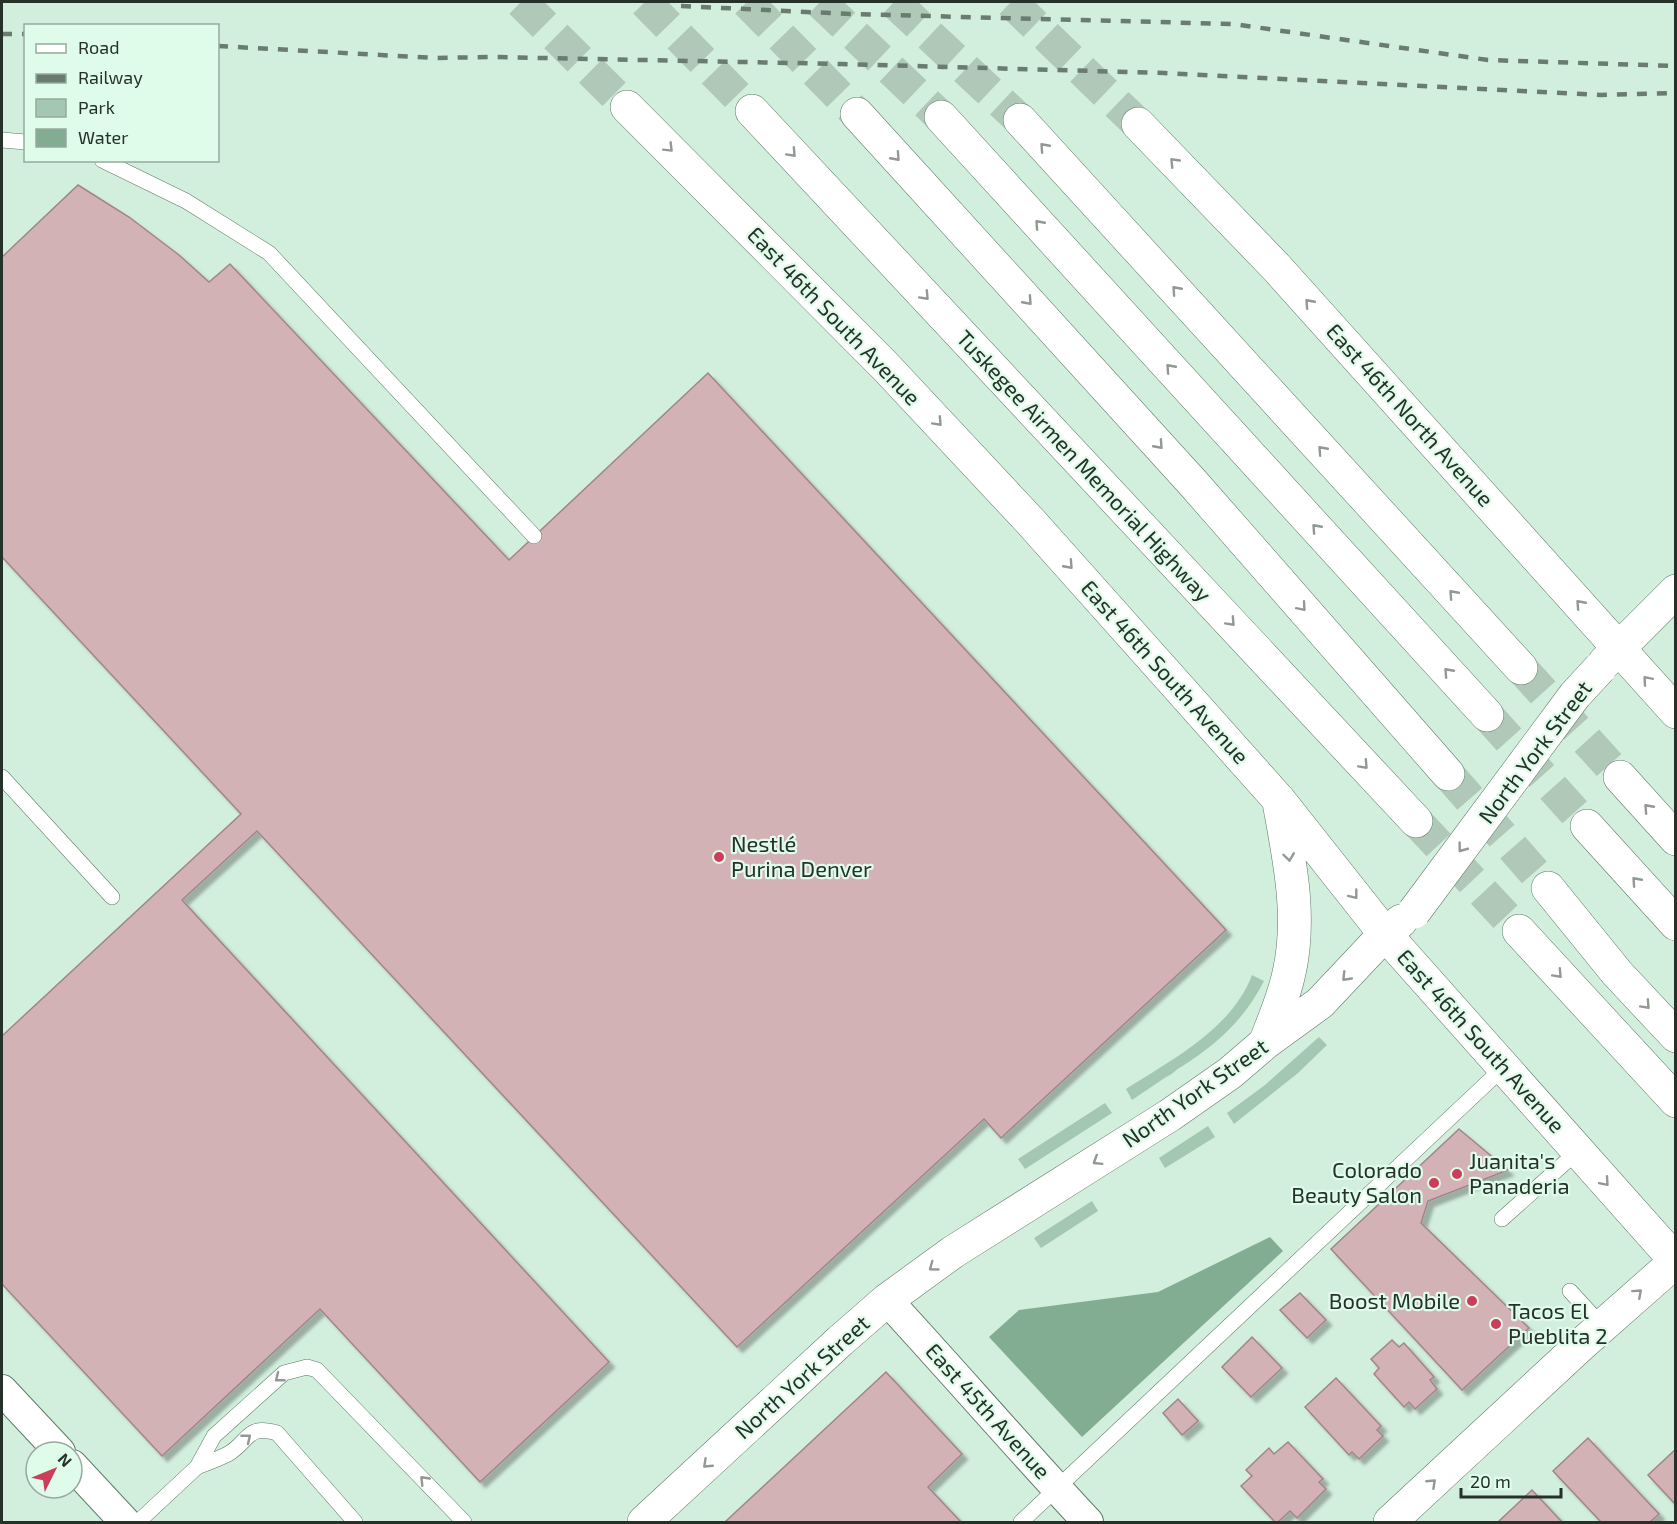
<svg xmlns="http://www.w3.org/2000/svg" width="1677" height="1524" viewBox="0 0 1677 1524" font-family="'Exo 2',sans-serif">
<style>
.green{fill:#a4c7b2}
.water{fill:#82ad93}
.building{fill:#d3b2b5;stroke:#a38487;stroke-width:1.5;filter:url(#shadow)}
.lines{fill:none;stroke-linecap:round;stroke-linejoin:round}
.secondary-tunnel{stroke:#b0c8b8;stroke-width:33;stroke-dasharray:33 16;stroke-linecap:butt}
.highway-tunnel{stroke:#b0c8b8;stroke-width:33;stroke-dasharray:33 16;stroke-linecap:butt}
.lane-casing{stroke:#5f7969;stroke-width:16}
.street-casing{stroke:#5f7969;stroke-width:32}
.secondary-casing{stroke:#5f7969;stroke-width:34}
.highway-casing{stroke:#5f7969;stroke-width:34}
.lane{stroke:#fff;stroke-width:15}
.street{stroke:#fff;stroke-width:30}
.secondary{stroke:#fff;stroke-width:33}
.highway{stroke:#fff;stroke-width:33}
.rail{stroke:#6a7b70;stroke-width:4.5;stroke-dasharray:10 10;stroke-linecap:butt}
.secondary-bridge-casing{stroke:#5f7969;stroke-width:34;stroke-linecap:butt}
.secondary-bridge{stroke:#fff;stroke-width:33}
.oneway{stroke:#929894}
.poi-dot{fill:#cc3c5b;stroke:#dffbea;stroke-width:2}
.labels{text-anchor:middle;stroke-width:4.5;stroke-linejoin:round;paint-order:stroke}
.street-label{font-size:22px;fill:#26312a;stroke:#dffbea}
.poi-label{font-size:22px;fill:#26312a;stroke:#dffbea;text-anchor:start}
</style>
<defs>
<filter id="shadow"><feDropShadow dx="5.5" dy="5.5" stdDeviation="1.5" flood-color="#0004"/></filter>
</defs>
<rect width="100%" height="100%" fill="#d2eedc"/>
<!-- green -->
<path class="green" d="M1252,975L1264,981C1245,1019 1216,1045 1181,1067C1175,1070 1172,1075 1166,1077L1132,1100L1126,1089C1171,1060 1232,1029 1252,975Z
M1319,1037L1327,1045L1298,1073L1234,1124L1227,1113L1265,1085Z
M1105,1103L1112,1113L1025,1169L1018,1159Z
M1208,1126L1215,1137L1165,1168L1159,1158Z
M1092,1201L1098,1211L1041,1248L1034,1238Z"/>
<!-- water -->
<path class="water" d="M1270,1237L1283,1251L1082,1437L989,1337L1019,1310L1158,1292Z"/>
<!-- building -->
<path class="building" d="M78,185L129,217L179,255L209,282L230,264L509,560L708,373L1226,930L1001,1138L984,1119L737,1347L257,831L182,900L609,1362L480,1482L320,1309L162,1456L2,1284V1036L241,814L2,557V257Z
M1459,1129L1508,1170L1428,1201L1421,1223L1529,1328L1462,1390L1331,1249Z
M1300,1293L1326,1320L1307,1338L1280,1310Z
M1252,1337L1282,1368L1251,1397L1222,1367Z
M1392,1340L1399,1347L1404,1343L1434,1377L1430,1380L1437,1389L1415,1409L1409,1402L1404,1407L1374,1374L1379,1368L1371,1359Z
M886,1372L962,1454L928,1487L961,1522H725Z
M1336,1378L1381,1426L1377,1430L1383,1436L1359,1459L1352,1452L1349,1455L1305,1407Z
M1178,1399L1198,1421L1182,1435L1163,1413Z
M1588,1438L1659,1514L1650,1522H1601L1553,1471Z
M1288,1442L1323,1479L1319,1482L1326,1489L1297,1518L1290,1511L1278,1522H1275L1241,1486L1252,1476L1246,1470L1269,1448L1274,1454Z
M1676,1449V1505L1648,1475Z
M1532,1490L1562,1522H1498Z"/>
<g class="lines">
<!-- secondary-tunnel -->
<path class="secondary-tunnel" d="M521,2L627,107
M1011,2L1138,124"/>
<!-- highway-tunnel -->
<path class="highway-tunnel" d="M645,2L752,111
M747,2L857,114
M820,2L941,117
M894,2L1020,120
M1521,668L1620,777
M1487,715L1587,826
M1448,774L1548,888
M1416,821L1519,931"/>
<defs>
<path id="lane" d="M2,140L26,142
M102,160L186,201L269,253L534,536
M2,777L112,897
M1502,1219L1578,1151
M1570,1291L1602,1326
M197,1467C207,1463 218,1459 228,1454C250,1441 246,1424 277,1433L355,1522
M138,1522L197,1467L214,1436L284,1373L307,1367L317,1370L464,1522
M1021,1522L1504,1067"/>
<path id="street" d="M887,1300C955,1374 1020,1449 1088,1522
M2,1390L60,1452
M72,1465L125,1522"/>
<path id="secondary" d="M627,107L885,366L1030,521L1279,800L1385,934L1676,1261
M1138,124L1277,268L1676,712
M1605,662L1676,591
M1265,1043C1274,1020 1284,997 1289,973C1302,916 1289,858 1279,802
M644,1522L840,1341L887,1300L953,1252L1170,1115L1230,1073L1265,1043L1320,1003L1385,934L1401,921
M1390,1522L1582,1344L1676,1261"/>
<path id="highway" d="M752,111L1416,821
M857,114L1193,483L1448,774
M941,117L1487,715
M1020,120L1521,668
M1620,777L1676,839
M1587,826L1676,924
M1548,888L1617,973L1676,1036
M1519,931L1676,1101"/>
</defs>
<!-- lane casing -->
<use href="#lane" class="lane-casing"/>
<!-- street casing -->
<use href="#street" class="street-casing"/>
<!-- secondary casing -->
<use href="#secondary" class="secondary-casing"/>
<!-- highway casing -->
<use href="#highway" class="highway-casing"/>
<!-- lane -->
<use href="#lane" class="lane"/>
<!-- street -->
<use href="#street" class="street"/>
<!-- secondary -->
<use href="#secondary" class="secondary"/>
<!-- highway -->
<use href="#highway" class="highway"/>
<!-- rail -->
<path class="rail" d="M681,6L850,14L1233,24L1488,60L1676,66
M2,34H26
M218,46L435,58L494,57L842,64L1164,73L1601,95L1676,93"/>
<defs>
<path id="secondary-bridge" d="M1414,912L1575,695L1600,668"/>
</defs>
<!-- secondary-bridge casing -->
<use href="#secondary-bridge" class="secondary-bridge-casing"/>
<!-- secondary-bridge -->
<use href="#secondary-bridge" class="secondary-bridge"/>
</g>
<!-- one-way arrows -->
<defs><path id="oneway-chevron" d="M-2-3.5L2.5 0L-2 3.5" fill="none" stroke-width="1.6" stroke-linecap="round" stroke-linejoin="round" transform="scale(1.5)"/></defs>
<g class="oneway">
<use href="#oneway-chevron" transform="translate(1044 147) rotate(-132)"/>
<use href="#oneway-chevron" transform="translate(669 148) rotate(45)"/>
<use href="#oneway-chevron" transform="translate(792 153) rotate(47)"/>
<use href="#oneway-chevron" transform="translate(896 157) rotate(48)"/>
<use href="#oneway-chevron" transform="translate(1174 162) rotate(-134)"/>
<use href="#oneway-chevron" transform="translate(1039 224) rotate(-132)"/>
<use href="#oneway-chevron" transform="translate(1176 290) rotate(-132)"/>
<use href="#oneway-chevron" transform="translate(925 296) rotate(47)"/>
<use href="#oneway-chevron" transform="translate(1028 301) rotate(48)"/>
<use href="#oneway-chevron" transform="translate(1309 303) rotate(-132)"/>
<use href="#oneway-chevron" transform="translate(1170 368) rotate(-132)"/>
<use href="#oneway-chevron" transform="translate(938 422) rotate(47)"/>
<use href="#oneway-chevron" transform="translate(1159 445) rotate(48)"/>
<use href="#oneway-chevron" transform="translate(1322 450) rotate(-132)"/>
<use href="#oneway-chevron" transform="translate(1316 528) rotate(-132)"/>
<use href="#oneway-chevron" transform="translate(1069 565) rotate(48)"/>
<use href="#oneway-chevron" transform="translate(1453 594) rotate(-132)"/>
<use href="#oneway-chevron" transform="translate(1580 604) rotate(-132)"/>
<use href="#oneway-chevron" transform="translate(1302 607) rotate(49)"/>
<use href="#oneway-chevron" transform="translate(1231 622) rotate(47)"/>
<use href="#oneway-chevron" transform="translate(1448 672) rotate(-132)"/>
<use href="#oneway-chevron" transform="translate(1647 680) rotate(-131)"/>
<use href="#oneway-chevron" transform="translate(1364 765) rotate(47)"/>
<use href="#oneway-chevron" transform="translate(1648 808) rotate(-132)"/>
<use href="#oneway-chevron" transform="translate(1462 848) rotate(127)"/>
<use href="#oneway-chevron" transform="translate(1289 857) rotate(82)"/>
<use href="#oneway-chevron" transform="translate(1636 881) rotate(-132)"/>
<use href="#oneway-chevron" transform="translate(1354 895) rotate(52)"/>
<use href="#oneway-chevron" transform="translate(1558 974) rotate(47)"/>
<use href="#oneway-chevron" transform="translate(1346 977) rotate(134)"/>
<use href="#oneway-chevron" transform="translate(1646 1005) rotate(47)"/>
<use href="#oneway-chevron" transform="translate(1097 1161) rotate(148)"/>
<use href="#oneway-chevron" transform="translate(1605 1182) rotate(49)"/>
<use href="#oneway-chevron" transform="translate(933 1267) rotate(144)"/>
<use href="#oneway-chevron" transform="translate(1638 1293) rotate(-42)"/>
<use href="#oneway-chevron" transform="translate(279 1378) rotate(142)"/>
<use href="#oneway-chevron" transform="translate(247 1438) rotate(-39)"/>
<use href="#oneway-chevron" transform="translate(707 1464) rotate(137)"/>
<use href="#oneway-chevron" transform="translate(424 1480) rotate(-134)"/>
<use href="#oneway-chevron" transform="translate(1432 1483) rotate(-43)"/>
</g>
<!-- markers -->
<g class="poi-dot">
<circle cx="719" cy="857" r="6"/>
<circle cx="1457" cy="1174" r="6"/>
<circle cx="1434" cy="1183" r="6"/>
<circle cx="1472" cy="1301" r="6"/>
<circle cx="1496" cy="1324" r="6"/>
</g>
<g class="labels">
<!-- street labels -->
<g class="street-label">
<text transform="translate(834 316) rotate(46)" y="8">East 46th South Avenue</text>
<text transform="translate(1410 415) rotate(48)" y="8">East 46th North Avenue</text>
<text transform="translate(1084 466) rotate(47)" y="8">Tuskegee Airmen Memorial Highway</text>
<text transform="translate(1165 672) rotate(48)" y="8">East 46th South Avenue</text>
<text transform="translate(1535 752) rotate(-53)" y="8">North York Street</text>
<text transform="translate(1481 1041) rotate(48)" y="8">East 46th South Avenue</text>
<text transform="translate(1195 1093) rotate(-35)" y="8">North York Street</text>
<text transform="translate(802 1377) rotate(-42)" y="8">North York Street</text>
<text transform="translate(988 1411) rotate(48)" y="8">East 45th Avenue</text>
</g>
<!-- poi labels -->
<g class="poi-label">
<text x="731" y="852">Nestlé<tspan x="731" dy="25">Purina Denver</tspan></text>
<text x="1469" y="1169">Juanita's<tspan x="1469" dy="25">Panaderia</tspan></text>
<text x="1422" y="1178" text-anchor="end">Colorado<tspan x="1422" dy="25">Beauty Salon</tspan></text>
<text x="1460" y="1309" text-anchor="end">Boost Mobile</text>
<text x="1508" y="1319">Tacos El<tspan x="1508" dy="25">Pueblita 2</tspan></text>
</g>
</g>
<!-- border -->
<rect width="1677" height="1524" fill="none" stroke="#26312a" stroke-width="6"/>
<!-- legend -->
<rect x="24" y="24" width="195" height="138" fill="#dffbea" stroke="#95aa9d" stroke-width="1.5"/>
<rect x="36" y="44" width="30" height="9" fill="#ffffff" stroke="#95aa9d" stroke-width="1.5"/>
<text x="78" y="54" font-size="18" fill="#26312a">Road</text>
<rect x="36" y="74" width="30" height="9" fill="#6a7b70" stroke="#95aa9d" stroke-width="1.5"/>
<text x="78" y="84" font-size="18" fill="#26312a">Railway</text>
<rect x="36" y="99" width="30" height="18" fill="#a4c7b2" stroke="#95aa9d" stroke-width="1.5"/>
<text x="78" y="114" font-size="18" fill="#26312a">Park</text>
<rect x="36" y="129" width="30" height="18" fill="#82ad93" stroke="#95aa9d" stroke-width="1.5"/>
<text x="78" y="144" font-size="18" fill="#26312a">Water</text>
<!-- north arrow -->
<g transform="translate(54 1470) rotate(47)"><circle r="28" fill="#dffbea" stroke="#95aa9d" stroke-width="1.5"/>
<path d="M0-4.5L10 22L0 15L-10 22Z" fill="#cc3c5b"/>
<text y="-9" font-size="16" font-weight="bold" text-anchor="middle" fill="#26312a">N</text>
</g>
<!-- scale -->
<path d="M1461 1488v9h100v-9" fill="none" stroke="#26312a" stroke-width="3"/>
<text x="1470" y="1488" font-size="18" fill="#26312a" stroke="#dffbea" stroke-width="4.5" paint-order="stroke">20 m</text>
</svg>
